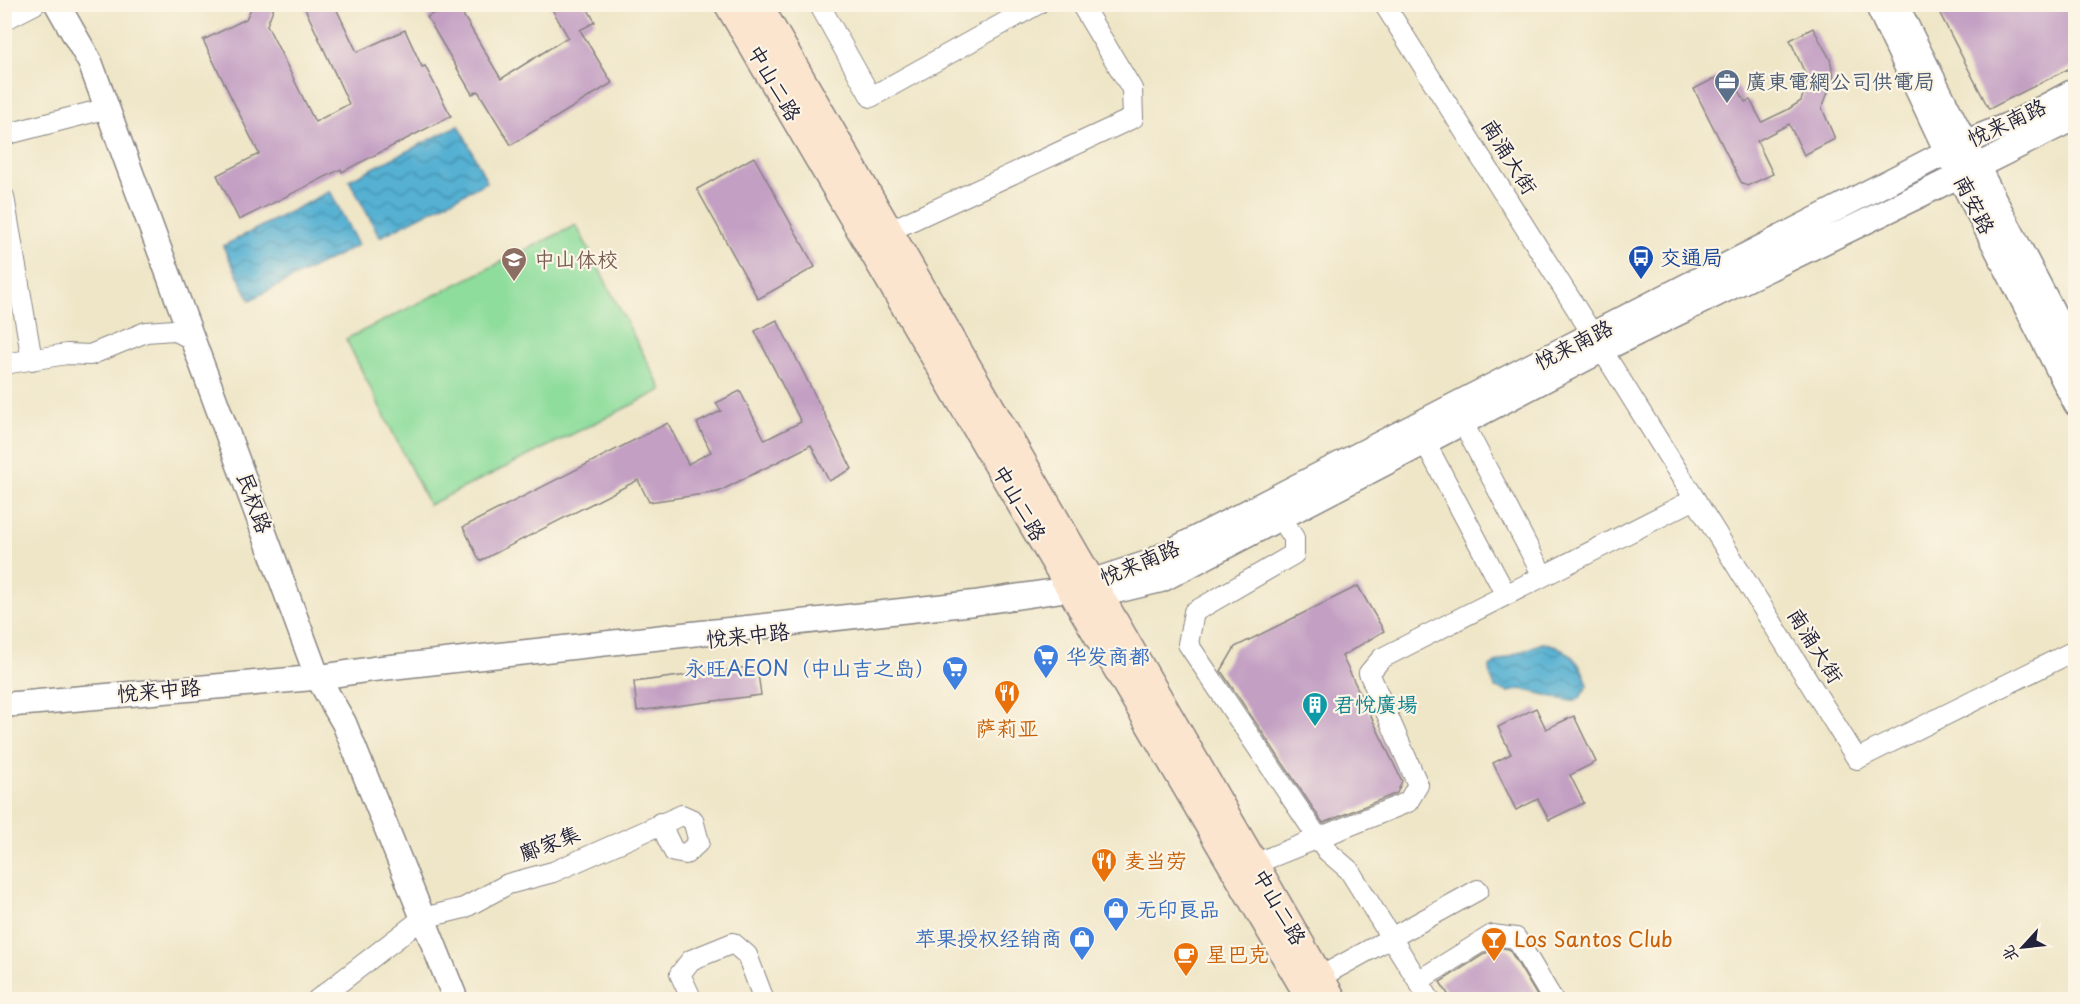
<svg xmlns="http://www.w3.org/2000/svg" width="2080" height="1004" viewBox="0 0 2080 1004" font-family="'Playpen Sans','LXGW WenKai TC',sans-serif">
<style>
.pitch{fill:#8edd9c;stroke:#58806c;stroke-width:1.5}
.water{fill:url(#water-waves);stroke:#3b6986;stroke-width:1.5}
.building{fill:#c29fc3}
.lines{fill:none;stroke-linecap:round;stroke-linejoin:round}
.minor-casing{stroke:#888482;stroke-width:22}
.tertiary-casing{stroke:#888482;stroke-width:27}
.secondary-casing{stroke:#888482;stroke-width:30}
.minor{stroke:#fff;stroke-width:20}
.tertiary{stroke:#fff;stroke-width:24}
.secondary{stroke:#fbe5cf;stroke-width:27}
.labels{text-anchor:middle;stroke-width:4.5;stroke-linejoin:round;paint-order:stroke}
.service-label{font-size:21px;fill:#4e5e75;stroke:#fcf5e5;text-anchor:start}
.street-label{font-size:21px;fill:#22223b;stroke:#fcf5e5}
.transit-label{font-size:21px;fill:#164399;stroke:#fcf5e5;text-anchor:start}
.education-label{font-size:21px;fill:#785e54;stroke:#fcf5e5;text-anchor:start}
.shop-label{font-size:21px;fill:#366cbe;stroke:#fcf5e5;text-anchor:start}
.culture-label{font-size:21px;fill:#0d838f;stroke:#fcf5e5;text-anchor:start}
.food-label{font-size:21px;fill:#c56008;stroke:#fcf5e5;text-anchor:start}
</style>
<defs>
<pattern id="water-waves" width="16" height="10" patternUnits="userSpaceOnUse" patternTransform="scale(1.5)"><rect width="16" height="10" fill="#54b0d2"/><path d="M0 5q4-4 8 0t8 0" fill="none" stroke="#458fac"/></pattern>
</defs>
<rect width="100%" height="100%" fill="#fcf5e5"/>
<filter id="ink" filterUnits="userSpaceOnUse"><feTurbulence type="fractalNoise" baseFrequency=".0167" numOctaves="2"/><feDisplacementMap in="SourceGraphic" scale="12" xChannelSelector="R" yChannelSelector="G"/><feConvolveMatrix kernelMatrix="1 2 1 2 8 2 1 2 1" color-interpolation-filters="sRGB"/></filter>
<filter id="wash" filterUnits="userSpaceOnUse"><feTurbulence type="fractalNoise" baseFrequency=".008" numOctaves="4" result="noise"/><feDisplacementMap in="SourceGraphic" scale="24" xChannelSelector="R" yChannelSelector="G"/><feGaussianBlur stdDeviation="1.35" result="paint"/><feColorMatrix in="noise" values="0 0 0 0 0 0 0 0 0 0 0 0 0 0 0 0 0 1.4 0 .05"/><feComposite in="paint" operator="in"/></filter>
<g filter="url(#wash)">
<rect width="100%" height="100%" fill="#efe6c8"/>
<!-- pitch -->
<path class="pitch" d="M576,225L662,390L429,505L346,339Z"/>
<!-- water -->
<path class="water" d="M459,125L487,182L380,237L349,180Z
M330,191L358,245L250,300L223,246Z
M1542,643C1565,644 1582,663 1588,685L1579,699L1570,701L1521,689L1509,692L1495,688L1491,677L1490,667L1497,662Z"/>
<g id="blocks">
<!-- building -->
<path class="building" d="M253,4H275L267,25L315,122L349,104L303,4H334L357,52L405,30L422,67L425,66L451,116L342,172L341,169L239,220L217,175L259,154L203,40L246,19Z
M438,4H481L463,15L501,79L568,37L549,4H585L595,22L580,30L612,83L511,145L478,91L472,94L427,17L441,9Z
M1935,4H2076V65L1989,109Z
M1813,28L1830,59L1834,77L1822,108L1835,139L1804,155L1789,124L1757,141L1773,174L1747,186L1741,182L1694,89L1721,75L1728,86L1735,82L1745,102L1750,100L1762,122L1787,110L1801,101L1808,80L1790,40Z
M754,157L815,267L758,299L697,189Z
M777,320L852,469L829,481L811,445L718,492L649,502L638,480L480,561L463,527L668,423L688,464L711,452L697,423L721,411L716,403L740,391L765,440L801,422L755,331Z
M1358,586L1384,631L1342,656L1402,781L1397,793L1323,823L1221,671L1235,647Z
M757,666L761,695L637,711L634,682Z
M1536,708L1546,729L1574,716L1596,762L1570,775L1584,803L1549,820L1538,799L1516,810L1493,763L1511,754L1498,727Z
M1495,947L1509,949L1539,999H1451L1440,982Z"/>
</g>
</g>
<g filter="url(#ink)">
<use href="#blocks" fill-opacity="0" stroke="#888482" stroke-width="1.5"/>
<g class="lines">
<defs>
<path id="minor" d="M819,4L871,97L1038,4
M1384,4L1593,335
M4,20L35,4
M4,135L108,108
M4,197L32,360
M889,231L1133,118L1132,89L1081,4
M1602,350L1857,759L2076,650
M4,364L67,354L90,355L146,332L174,330L195,341
M1463,423L1543,576
M1425,442L1506,595
M1281,518L1294,538V554L1194,612L1188,644L1327,851L1349,870L1430,1000
M1254,864L1408,802L1418,785L1369,673L1382,658L1695,499
M1320,977L1478,890
M1418,981L1492,935L1516,938L1553,1000
M317,1000L423,918L464,908L508,884L553,872L682,815L693,820L699,842L686,854L674,852L660,823
M692,1000L680,974L691,960L733,943L747,955L764,1000"/>
<path id="tertiary" d="M57,4L90,62L317,676L344,723L456,1000
M1877,4L1947,152L2076,404
M1896,4C1953,123 2015,239 2076,356
M1099,595L1161,580L1602,350L1922,194L2076,117
M4,705L313,678L373,669L974,603L1069,589L1148,563L1966,142L2020,120L2076,90"/>
<path id="secondary" d="M728,4L1311,1000
M758,4L1333,1000"/>
</defs>
<!-- minor casing -->
<use href="#minor" class="minor-casing"/>
<!-- tertiary casing -->
<use href="#tertiary" class="tertiary-casing"/>
<!-- secondary casing -->
<use href="#secondary" class="secondary-casing"/>
<!-- minor -->
<use href="#minor" class="minor"/>
<!-- tertiary -->
<use href="#tertiary" class="tertiary"/>
<!-- secondary -->
<use href="#secondary" class="secondary"/>
</g>
</g>
<!-- icons -->
<defs>
<symbol id="office-pin" viewBox="-11 -11 22 30"><path d="M0 17L-7.5 6A9.5 9.5 0 1 1 7.5 6Z" fill="#5c6f8a" stroke="#fcf5e5"/><path d="M-6-3h4V-5.5h4V-3h4V5H-6ZM-1-4.5V-3h2v-1.5ZM-6 0V1H6V0Z" fill="#fff"/></symbol>
<symbol id="bus-pin" viewBox="-11 -11 22 30"><path d="M0 17L-7.5 6A9.5 9.5 0 1 1 7.5 6Z" fill="#1a4fb4" stroke="#fcf5e5"/><path d="M-5-6H5V4H4V6H2V4H-2V6H-4V4H-5ZM-3.5-4V0h7V-4ZM-3.5 1.2v1.5H-2V1.2ZM2 1.2v1.5H3.5V1.2Z" fill="#fff"/></symbol>
<symbol id="school-pin" viewBox="-11 -11 22 30"><path d="M0 17L-7.5 6A9.5 9.5 0 1 1 7.5 6Z" fill="#8d6e63" stroke="#fcf5e5"/><path d="M0-5L7-2L0 1L-7-2ZM-4 1L0 2.5L4 1V4Q0 6-4 4Z" fill="#fff"/></symbol>
<symbol id="supermarket-pin" viewBox="-11 -11 22 30"><path d="M0 17L-7.5 6A9.5 9.5 0 1 1 7.5 6Z" fill="#3f7fe0" stroke="#fcf5e5"/><path d="M-6-5.5h2.5l.6 2H6L4.5 2H-2.5L-4.4-4H-6ZM-1.5 3.2a1.3 1.3 0 1 0 .1 0ZM3 3.2a1.3 1.3 0 1 0 .1 0Z" fill="#fff"/></symbol>
<symbol id="restaurant-pin" viewBox="-11 -11 22 30"><path d="M0 17L-7.5 6A9.5 9.5 0 1 1 7.5 6Z" fill="#e8710a" stroke="#fcf5e5"/><path d="M-5-6h1v4h1v-4h1v4h1v-4h1v5L-1.5 .5V6h-2V.5L-5-1ZM5-6V6H3V1.5H1.5Q1.5-4 5-6Z" fill="#fff"/></symbol>
<symbol id="building-pin" viewBox="-11 -11 22 30"><path d="M0 17L-7.5 6A9.5 9.5 0 1 1 7.5 6Z" fill="#0f9aa8" stroke="#fcf5e5"/><path d="M-4-6H4V6H1V3H-1V6H-4ZM-2.5-4.3h1.7v1.8h-1.7ZM.8-4.3h1.7v1.8H.8ZM-2.5-1h1.7V.8h-1.7ZM.8-1h1.7V.8H.8Z" fill="#fff"/></symbol>
<symbol id="shop-pin" viewBox="-11 -11 22 30"><path d="M0 17L-7.5 6A9.5 9.5 0 1 1 7.5 6Z" fill="#3f7fe0" stroke="#fcf5e5"/><path d="M-5-2.5h2.3a2.7 3.5 0 0 1 5.4 0H5L5.5 6h-11ZM-1.5-2.5h3a1.5 2.3 0 0 0-3 0Z" fill="#fff"/></symbol>
<symbol id="bar-pin" viewBox="-11 -11 22 30"><path d="M0 17L-7.5 6A9.5 9.5 0 1 1 7.5 6Z" fill="#e8710a" stroke="#fcf5e5"/><path d="M-6-5H6L.8 .8V4.5H3.5V6h-7V4.5H-.8V.8Z" fill="#fff"/></symbol>
<symbol id="cafe-pin" viewBox="-11 -11 22 30"><path d="M0 17L-7.5 6A9.5 9.5 0 1 1 7.5 6Z" fill="#e8710a" stroke="#fcf5e5"/><path d="M-5.5-4.5H6V0H3Q3 3.5 0 3.5H-2.5Q-5.5 3.5-5.5 0ZM3-3.2v2h1.7v-2ZM-6 4.5H4V6H-6Z" fill="#fff"/></symbol>
</defs>
<g fill-rule="evenodd">
<use href="#office-pin" x="1712" y="67" width="30" height="40"/>
<use href="#bus-pin" x="1626" y="243" width="30" height="40"/>
<use href="#school-pin" x="499" y="245" width="30" height="40"/>
<use href="#supermarket-pin" x="1031" y="642" width="30" height="40"/>
<use href="#supermarket-pin" x="940" y="654" width="30" height="40"/>
<use href="#restaurant-pin" x="992" y="678" width="30" height="40"/>
<use href="#building-pin" x="1300" y="690" width="30" height="40"/>
<use href="#restaurant-pin" x="1089" y="846" width="30" height="40"/>
<use href="#shop-pin" x="1101" y="895" width="30" height="40"/>
<use href="#shop-pin" x="1067" y="924" width="30" height="40"/>
<use href="#bar-pin" x="1479" y="925" width="30" height="40"/>
<use href="#cafe-pin" x="1171" y="940" width="30" height="40"/>
</g>
<g class="labels">
<!-- service labels -->
<g class="service-label">
<text x="1746" y="89">廣東電網公司供電局</text>
</g>
<!-- street labels -->
<g class="street-label">
<text transform="translate(774 83) rotate(60)" y="7">中山二路</text>
<text transform="translate(2007 123) rotate(-25)" y="7">悦来南路</text>
<text transform="translate(1509 157) rotate(58)" y="7">南涌大街</text>
<text transform="translate(1974 205) rotate(63)" y="7">南安路</text>
<text transform="translate(1574 345) rotate(-27)" y="7">悦来南路</text>
<text transform="translate(254 503) rotate(70)" y="7">民权路</text>
<text transform="translate(1019 503) rotate(60)" y="7">中山二路</text>
<text transform="translate(1140 563) rotate(-23)" y="7">悦来南路</text>
<text transform="translate(748 636) rotate(-6)" y="7">悦来中路</text>
<text transform="translate(1815 646) rotate(58)" y="7">南涌大街</text>
<text transform="translate(159 691) rotate(-5)" y="7">悦来中路</text>
<text transform="translate(550 844) rotate(-21)" y="7">鄺家集</text>
<text transform="translate(1279 907) rotate(60)" y="7">中山二路</text>
</g>
<!-- transit labels -->
<g class="transit-label">
<text x="1660" y="265">交通局</text>
</g>
<!-- education labels -->
<g class="education-label">
<text x="534" y="267">中山体校</text>
</g>
<!-- shop labels -->
<g class="shop-label">
<text x="1066" y="664">华发商都</text>
<text x="936" y="676" text-anchor="end">永旺AEON（中山吉之岛）</text>
<text x="1136" y="917">无印良品</text>
<text x="1062" y="946" text-anchor="end">苹果授权经销商</text>
</g>
<!-- culture labels -->
<g class="culture-label">
<text x="1334" y="712">君悅廣場</text>
</g>
<!-- food labels -->
<g class="food-label">
<text x="1007" y="736" text-anchor="middle">萨莉亚</text>
<text x="1124" y="868">麦当劳</text>
<text x="1514" y="947">Los Santos Club</text>
<text x="1206" y="962">星巴克</text>
</g>
</g>
<!-- margin -->
<rect width="2080" height="1004" fill="none" stroke="#fcf5e5" stroke-width="24"/>
<!-- north arrow -->
<g transform="translate(2023 947) rotate(243)" stroke="#fcf5e5" stroke-width="4.5" paint-order="stroke">
<path d="M0-4.5L10 22L0 15L-10 22Z" fill="#22223b"/>
<text y="-9" font-size="16" font-weight="bold" text-anchor="middle" fill="#22223b">北</text>
</g>
</svg>
